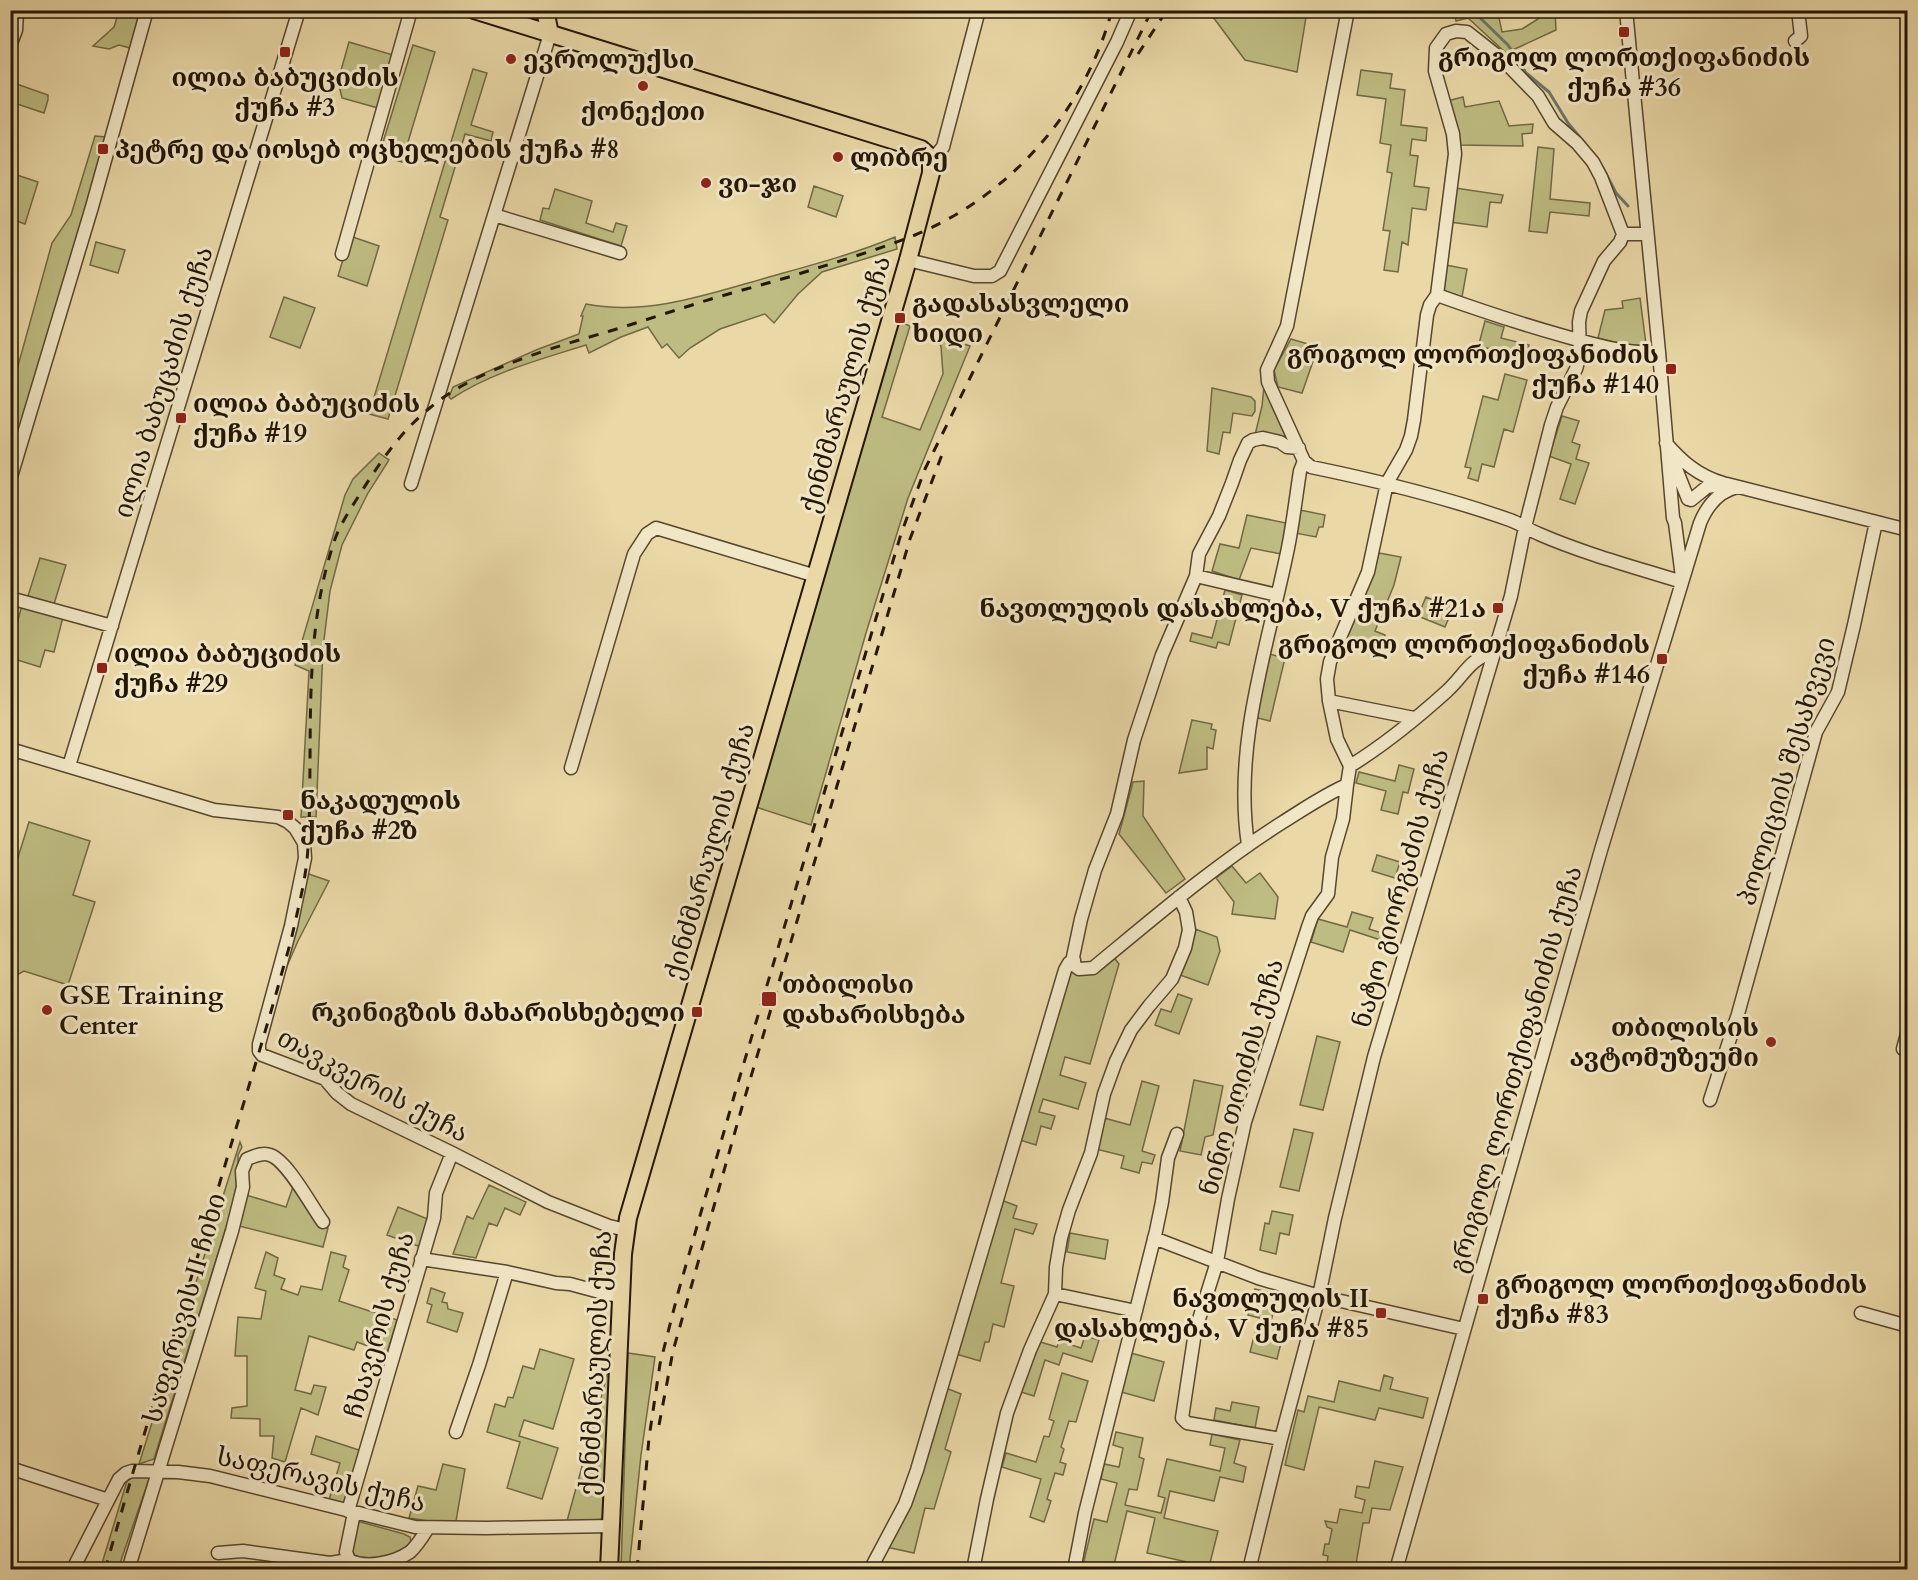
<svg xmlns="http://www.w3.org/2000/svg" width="1918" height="1580" viewBox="0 0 1918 1580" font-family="Cardo,'Noto Serif Georgian',serif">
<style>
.green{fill:#bebc82;stroke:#716944;stroke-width:1.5}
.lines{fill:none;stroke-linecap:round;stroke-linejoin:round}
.stream{stroke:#6b776c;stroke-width:3}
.minor-casing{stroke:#56462e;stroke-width:15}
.major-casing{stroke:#241605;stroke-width:20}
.minor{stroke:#f1e6c6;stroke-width:12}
.major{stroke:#ead8a7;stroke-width:16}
.rail{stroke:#241605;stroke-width:3;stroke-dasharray:10 10;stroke-linecap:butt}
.poi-dot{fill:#8f2418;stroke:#f1e6c6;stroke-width:2}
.labels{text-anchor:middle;stroke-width:6;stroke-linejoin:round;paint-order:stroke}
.poi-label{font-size:26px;font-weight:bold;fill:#241605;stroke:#f1e6c6;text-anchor:start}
.street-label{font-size:26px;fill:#241605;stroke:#f1e6c6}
</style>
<rect width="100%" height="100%" fill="#ead8a7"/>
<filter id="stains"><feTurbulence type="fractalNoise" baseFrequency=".00333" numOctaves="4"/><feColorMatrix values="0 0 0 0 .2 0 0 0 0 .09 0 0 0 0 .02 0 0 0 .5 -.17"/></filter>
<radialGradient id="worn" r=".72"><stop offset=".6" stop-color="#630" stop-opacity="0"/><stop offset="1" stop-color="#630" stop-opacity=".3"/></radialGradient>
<!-- green -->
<path class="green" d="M119,11H140L130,48L119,45L109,49L93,46L114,27Z
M1215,11H1307L1297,72L1245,60L1213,17Z
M1454,11H1476L1482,15L1498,13L1502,32L1522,29L1538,19V11H1555L1556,30L1506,53L1468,18L1456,21Z
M349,42L393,55L378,108L342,98L338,81Z
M413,45L435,52L402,162L379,155Z
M473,69L487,73L471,125L493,132L491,141L465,134L440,217L448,220L388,419L369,414Z
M1361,70L1392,74L1390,88L1405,90L1401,125L1427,128L1426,141L1412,139L1410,155L1418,156L1414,186L1429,188L1426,210L1412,208L1408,245L1402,242L1398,272L1384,270L1390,231L1383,230L1392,173L1387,172L1391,145L1380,143L1386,99L1357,95Z
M11,82L48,95V100L44,113L11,102Z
M1463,97L1465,107L1499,101L1509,126L1533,124L1532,133L1522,134L1523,146L1459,145L1447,101Z
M95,136L106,137L11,468V391L52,243L71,215Z
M1538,147L1554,149L1550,199L1590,203L1589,216L1550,212L1547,233L1529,231Z
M11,173L38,182L25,224L11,219Z
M814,186L843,196L836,217L808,207Z
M1455,188L1503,195L1501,203L1490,202L1487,227L1450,222Z
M555,189L592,201L586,223L613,232L616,223L627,226L621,246L540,220L543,208L549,209Z
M350,236L379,246L367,286L338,276Z
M895,237L897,249L822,272L798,294L774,323L765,314L720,329L690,348L679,358L667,344L662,348L648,327L621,337L589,353L586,345C539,360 492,372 451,399L449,397L453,387L536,350L579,334L583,316H581L586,304C648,316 709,294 769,277C812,265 854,254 895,237Z
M96,242L125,250L118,273L90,265Z
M1446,265L1467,269L1462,297L1442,290Z
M284,297L315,308L300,348L270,337Z
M1640,298L1646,344L1634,347L1598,338L1605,310L1623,308L1622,301Z
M897,321L910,326L882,417L920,430L943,374L941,347L937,335L970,346L908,498L866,633L811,825L756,807Z
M1485,321L1504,327L1501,338L1529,345L1526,359L1487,348L1483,361L1475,359Z
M1291,339L1318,347L1302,393L1278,387L1274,370Z
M1505,374L1527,380L1513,432L1504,429L1494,467L1482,464L1478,481L1468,478L1471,468L1465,467L1483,396L1498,400Z
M1264,386L1292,442L1255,435L1262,406Z
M1212,388L1251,397L1255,401V411L1252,416L1233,413L1230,433L1223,432L1219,454L1207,451Z
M1562,416L1579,421L1572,442L1580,445L1576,459L1589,463L1575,504L1560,499L1571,464L1549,456Z
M379,453L389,460L368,493L342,545L330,591L323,648L316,817H301L309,671L295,665L345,495L353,479Z
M1300,510L1325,515L1323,527H1319L1316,537L1295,533Z
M1247,515L1286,523L1281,554L1251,548L1239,580L1212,571L1220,544L1239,548Z
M1379,553L1401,557L1394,585L1375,631L1385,635L1379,654L1344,640L1370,583Z
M40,558L66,565L54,604L28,596Z
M1225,590L1242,595L1229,645L1218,642L1216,648L1190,641L1192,633L1212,638Z
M1426,597L1453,608L1445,627L1418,616Z
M22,605L63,617L54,652L45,650L40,667L11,658V646Z
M1269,654L1285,658L1270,721L1254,717Z
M1192,720L1212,724L1211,729L1216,730L1213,749L1207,747V769L1179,773Z
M1399,765L1414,769L1408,793L1403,792L1398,814L1381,810L1386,791L1356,783L1359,772L1395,781Z
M1144,781L1143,816L1185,879L1166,893L1119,834L1133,782Z
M29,822L90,841L73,895L95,902L68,985L24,971L11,978V880Z
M1377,855L1400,862L1395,878L1372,871Z
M1232,866L1246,883L1260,873L1278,897L1275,919L1232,914L1234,902L1216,878Z
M306,873L329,881L298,941L284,973L263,1049Z
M1352,912L1373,918L1369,929L1395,937L1393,944L1350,930L1343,952L1311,942L1318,919L1347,927Z
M1195,929L1217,937L1220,951L1208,985L1180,975C1180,962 1193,946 1195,929Z
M1113,956L1119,964L1090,1064L1065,1057L1060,1075L1086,1083L1078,1109L1043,1099L1039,1112L1055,1116L1051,1129L1041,1126L1036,1145L1020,1140L1068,972L1072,968C1085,984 1102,965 1113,956Z
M1178,994L1192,999L1179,1034L1155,1025L1161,1009L1171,1012Z
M1317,1036L1340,1042L1323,1110L1300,1105Z
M1194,1080L1223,1086L1213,1135L1205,1137L1201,1155L1180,1151Z
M1142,1081L1159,1086L1142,1151L1155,1155L1152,1164L1142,1162L1139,1173L1121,1168L1124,1156L1096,1149L1104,1118L1130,1125Z
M1294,1129L1313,1133L1299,1191L1280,1187Z
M240,1142L242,1147L238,1155V1179L230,1215L154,1459L139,1464Z
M294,1184L324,1228H328L323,1247L239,1226L246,1195L286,1207Z
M489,1185L526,1202L520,1215L505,1208L497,1226L489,1223L476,1258L453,1254L467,1216L473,1219Z
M1001,1200L1017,1206L1013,1218L1037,1224L1033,1234L1015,1229L1001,1283L1014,1286L1004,1327L993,1324L989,1342H985L980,1361L956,1354Z
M398,1207L430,1220L421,1247L387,1235Z
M1272,1211L1293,1215L1289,1235L1280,1233L1276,1254L1260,1250L1265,1223L1269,1224Z
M1070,1233L1108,1240L1105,1259L1067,1252Z
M266,1252L278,1258L274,1275L285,1279L281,1289L298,1295L301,1286L322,1290L331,1252L346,1256L343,1267L349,1270L339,1301L397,1320L387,1353L357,1342L354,1350L309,1336L295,1390L311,1394L314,1385L326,1387L318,1415L301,1408L285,1462L272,1458L274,1436H260V1419L231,1418L232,1408L247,1406V1356H235L238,1317L261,1319L266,1291L255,1288Z
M431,1288L445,1293L442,1302L447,1303L448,1309L463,1313L457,1332L427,1322L432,1305L427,1303Z
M1255,1289L1268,1292L1265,1303L1275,1306L1271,1321L1248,1315Z
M1255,1333L1282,1339L1277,1359L1250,1352Z
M1085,1336L1099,1340L1092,1362L1063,1353L1059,1365L1045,1360L1034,1396L1021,1392L1037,1341L1057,1347L1059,1341L1081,1348Z
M540,1349L574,1359L553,1429L524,1420L519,1436L558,1448L542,1499L507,1488L520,1442L487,1432L495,1404L505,1407L508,1397L513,1398L523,1366L534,1369Z
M628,1353L655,1357L641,1455L629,1569L621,1570Z
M1131,1353L1164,1362L1154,1401L1121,1392Z
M611,1361L605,1517L599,1520L567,1521Z
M1062,1373L1088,1381L1076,1422L1069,1421L1061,1447L1064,1449L1060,1462L1066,1464L1063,1475L1055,1473L1047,1499L1051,1501L1044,1522L1030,1517L1041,1479L1002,1467L1006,1453L1036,1462L1044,1436L1049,1437L1054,1421L1049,1419Z
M1384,1375L1393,1378L1390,1389L1428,1398L1423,1418L1379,1408L1375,1420L1319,1407L1304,1470L1285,1465L1298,1410L1304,1412L1308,1396L1334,1402L1339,1381L1380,1391Z
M946,1388L961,1394L945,1449L951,1452L934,1509L925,1508L914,1553L886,1547Z
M1232,1402L1259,1407L1255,1428L1214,1420L1216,1408L1230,1411Z
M1116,1432L1143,1438L1139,1457L1144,1459L1137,1490L1129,1489L1125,1505L1161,1513L1165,1498L1158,1496L1167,1459L1220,1471L1225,1448L1210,1445L1212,1434L1240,1440L1234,1463L1246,1467L1243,1482L1220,1477L1214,1501L1170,1491L1164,1518L1218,1531L1209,1567L1147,1553L1155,1518L1127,1511L1113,1569H1082L1094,1519L1107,1522L1117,1483L1101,1479L1104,1464L1119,1467L1123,1448L1113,1445Z
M316,1436L362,1451L345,1505L329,1500L340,1463L311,1454Z
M1375,1461L1403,1467L1390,1510L1372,1508L1369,1523H1363L1356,1564L1349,1563L1348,1569H1326L1328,1556L1323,1555L1325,1544H1329L1332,1529L1327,1527L1325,1521L1337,1523L1340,1509L1362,1513L1365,1500L1355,1497L1357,1486L1369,1488Z
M443,1464L465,1469L456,1521H428L409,1518L418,1486L436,1490Z
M134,1477H148L149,1479L118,1569L100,1570L127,1481Z
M357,1521L404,1534L410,1537L411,1541L404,1551L374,1562L351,1557Z"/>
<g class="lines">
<!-- stream -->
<path class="stream" d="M1472,10L1508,45L1526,73L1549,92L1568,123L1596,157
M1603,168L1616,193L1628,206"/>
<defs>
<path id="minor" d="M1348,10L1287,326L1267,370L1268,382L1304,461L1311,467C1379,481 1445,497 1510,520C1521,524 1529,530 1539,534C1585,554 1634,567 1682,582
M1626,10L1659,352L1673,518L1675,523L1682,577
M1795,41L1801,36L1798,10
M10,46L16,30L17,12L12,10
M931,158L937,154L943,147L979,10
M494,215L620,253
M342,254L411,10
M908,260L974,276H992L1000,271L1117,42L1131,10
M1437,295C1479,310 1521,324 1564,336C1596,345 1626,354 1659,352
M1666,443C1682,462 1699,476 1723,483
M1299,448L1287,447L1280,442L1263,438L1253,440L1248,443L1240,460L1232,483L1219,516L1199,554L1196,576L1162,655L1134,740L1117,814L1095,870L1081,919L1073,957L1075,966L1079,969L1093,968C1155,917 1215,865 1283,822C1304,809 1324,795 1347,785L1350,766C1384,745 1416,719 1446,692C1465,675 1467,661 1494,651
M1671,456L1688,499
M10,480L92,207L147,10
M411,484L550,34
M1691,500L1707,487L1727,484L1908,530
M1196,576L1277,595
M10,598L112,626
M1329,701L1414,718
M10,749L214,810L278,817L288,822L295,828L304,843L305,858L291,926L259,1044V1051L262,1055L325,1079L337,1093L351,1104L452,1153L548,1202L609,1226L626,1230
M69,766L299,10
M1350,766L1337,739L1329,701L1327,679L1330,662L1336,647L1368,572L1387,483L1406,450L1411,436L1414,420L1427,315L1430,305L1437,295L1455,154L1453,134L1435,71L1436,48L1446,34L1456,31L1467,32L1505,62L1538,96L1554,123L1577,143L1593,162L1601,177L1623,234H1647
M571,768L634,554L647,534L656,528L816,576
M1248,845C1233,744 1268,646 1288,548C1293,523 1296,497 1300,471L1304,461
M1903,1049L1908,1030
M1710,1100L1738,1014L1816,732L1838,692L1854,625L1876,522
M1154,1238L1258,1278L1319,1296L1464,1329
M421,1259L507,1272L556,1283L570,1284L607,1294L622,1296
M1055,1294L1136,1311
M1861,1313L1908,1326
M456,1432L479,1365L507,1272
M1281,1439L1187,1423L1182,1418L1195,1332L1217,1262L1228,1199L1245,1122L1308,927L1312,916L1328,894L1332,857L1343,819L1347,785
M10,1468L108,1500
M348,1511L434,1218L436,1193L452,1153
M218,1553L243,1551L330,1563L349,1560
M349,1560C366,1569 394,1563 410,1552C417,1546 423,1536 428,1528
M349,1560L346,1552L354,1513
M75,1570L76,1563L119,1479L126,1473L132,1471L178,1472L210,1476L415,1527L486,1528L612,1526
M128,1570L232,1231L243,1187L242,1171L247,1159C255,1156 263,1152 270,1155C287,1160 312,1207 323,1222
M870,1570L905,1504L917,1470L1065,970L1069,963L1074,960
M973,1570L987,1499L1007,1413L1030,1350L1055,1294L1056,1267L1061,1238L1069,1210L1091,1153L1104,1094L1116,1061L1131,1030L1149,1006L1172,979L1185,948L1189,930L1186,912L1179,897
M1074,1570L1085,1513L1156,1231L1162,1202L1168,1158L1177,1134
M1249,1570L1281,1439L1319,1296L1335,1218L1374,1057L1511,596L1525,527L1551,425L1557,407L1576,369L1580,355L1579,322L1581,311L1604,261L1620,242L1623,234
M1396,1570L1601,850L1700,523C1707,506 1719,491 1738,487"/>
<path id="major" d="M474,10L921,149L931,158V173L908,260L628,1218L623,1254L609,1570
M545,10L550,34"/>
</defs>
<!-- minor casing -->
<use href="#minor" class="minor-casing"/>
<!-- major casing -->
<use href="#major" class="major-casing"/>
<!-- minor -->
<use href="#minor" class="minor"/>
<!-- major -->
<use href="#major" class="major"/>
<!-- rail -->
<path class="rail" d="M1138,54L1167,10
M659,1425L673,1351L742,1107L910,539L943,452
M105,1570C146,1424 191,1280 234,1135C249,1086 264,1036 278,987C283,967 290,947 294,927C300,901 307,873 308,846C314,743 301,638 335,539C341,523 351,508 360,494C380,462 401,431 431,407C476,369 555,347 610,331C637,323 663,314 689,306C728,293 768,284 808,271C843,260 880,249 915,235C1011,195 1085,111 1112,10
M637,1570L649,1438L660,1364L678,1293L735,1093L901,534L925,469L1152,10"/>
</g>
<!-- markers -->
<g class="poi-dot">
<rect x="1618" y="26" width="12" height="12" rx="3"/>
<rect x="279" y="46" width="12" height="12" rx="3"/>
<circle cx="511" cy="59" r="6"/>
<circle cx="643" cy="86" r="6"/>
<rect x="97" y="143" width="12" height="12" rx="3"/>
<circle cx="838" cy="157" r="6"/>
<circle cx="706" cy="183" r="6"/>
<rect x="894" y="312" width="12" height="12" rx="3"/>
<rect x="1665" y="363" width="12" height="12" rx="3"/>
<rect x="175" y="412" width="12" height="12" rx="3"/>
<rect x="1492" y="602" width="12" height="12" rx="3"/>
<rect x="1656" y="653" width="12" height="12" rx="3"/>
<rect x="96" y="662" width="12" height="12" rx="3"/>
<rect x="282" y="809" width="12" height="12" rx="3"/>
<rect x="761" y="991" width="16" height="16" rx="3"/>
<circle cx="47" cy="1010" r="6"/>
<rect x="691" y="1006" width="12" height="12" rx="3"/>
<circle cx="1771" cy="1042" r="6"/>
<rect x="1477" y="1293" width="12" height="12" rx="3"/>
<rect x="1375" y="1307" width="12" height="12" rx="3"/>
</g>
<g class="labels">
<!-- poi labels -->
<g class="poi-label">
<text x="1624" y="66" text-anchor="middle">გრიგოლ ლორთქიფანიძის<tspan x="1624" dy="30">ქუჩა #36</tspan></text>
<text x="523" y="68">ევროლუქსი</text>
<text x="285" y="86" text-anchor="middle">ილია ბაბუციძის<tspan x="285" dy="30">ქუჩა #3</tspan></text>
<text x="643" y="120" text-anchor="middle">ქონექთი</text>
<text x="115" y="158">პეტრე და იოსებ ოცხელების ქუჩა #8</text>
<text x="850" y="166">ლიბრე</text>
<text x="718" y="192">ვი-ჯი</text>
<text x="912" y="312">გადასასვლელი<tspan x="912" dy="30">ხიდი</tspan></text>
<text x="1659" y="363" text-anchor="end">გრიგოლ ლორთქიფანიძის<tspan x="1659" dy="30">ქუჩა #140</tspan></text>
<text x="193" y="412">ილია ბაბუციძის<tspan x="193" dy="30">ქუჩა #19</tspan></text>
<text x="1486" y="617" text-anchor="end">ნავთლუღის დასახლება, V ქუჩა #21ა</text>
<text x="1650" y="653" text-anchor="end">გრიგოლ ლორთქიფანიძის<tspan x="1650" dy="30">ქუჩა #146</tspan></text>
<text x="114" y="662">ილია ბაბუციძის<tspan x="114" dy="30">ქუჩა #29</tspan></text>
<text x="300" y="809">ნაკადულის<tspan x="300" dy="30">ქუჩა #2ზ</tspan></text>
<text x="782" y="993">თბილისი<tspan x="782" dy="30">დახარისხება</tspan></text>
<text x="59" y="1004">GSE Training<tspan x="59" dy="30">Center</tspan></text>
<text x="685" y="1021" text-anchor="end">რკინიგზის მახარისხებელი</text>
<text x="1759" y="1036" text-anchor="end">თბილისის<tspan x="1759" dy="30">ავტომუზეუმი</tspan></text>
<text x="1495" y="1293">გრიგოლ ლორთქიფანიძის<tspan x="1495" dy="30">ქუჩა #83</tspan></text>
<text x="1369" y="1307" text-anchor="end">ნავთლუღის II<tspan x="1369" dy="30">დასახლება, V ქუჩა #85</tspan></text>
</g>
<!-- street labels -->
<g class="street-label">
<text transform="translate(163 382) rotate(-73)" y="9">ილია ბაბუცაძის ქუჩა</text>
<text transform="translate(845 384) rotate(-74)" y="9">ქინძმარაულის ქუჩა</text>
<text transform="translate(1786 771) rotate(-73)" y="9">პოლიციის შესახვევი</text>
<text transform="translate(709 851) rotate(-74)" y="9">ქინძმარაულის ქუჩა</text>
<text transform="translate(1400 888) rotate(-74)" y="9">ნატო გიორგაძის ქუჩა</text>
<text transform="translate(1515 1069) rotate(-74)" y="9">გრიგოლ ლორთქიფანიძის ქუჩა</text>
<text transform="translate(1241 1077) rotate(-74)" y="9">ნინო თოიძის ქუჩა</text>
<text transform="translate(373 1085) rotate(28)" y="9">თავკვერის ქუჩა</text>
<text transform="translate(184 1308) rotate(-74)" y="9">საფერავის II ჩიხი</text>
<text transform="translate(379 1325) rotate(-74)" y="9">ჩხავერის ქუჩა</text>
<text transform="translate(595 1363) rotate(-87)" y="9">ქინძმარაულის ქუჩა</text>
<text transform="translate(321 1479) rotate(13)" y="9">საფერავის ქუჩა</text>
</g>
</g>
<!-- margin -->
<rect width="1918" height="1580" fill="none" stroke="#ead8a7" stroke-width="36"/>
<rect x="12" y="12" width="1894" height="1556" fill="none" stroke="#241605" stroke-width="3"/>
<rect x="18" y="18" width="1882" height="1544" fill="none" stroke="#241605" stroke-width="1.5"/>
<rect width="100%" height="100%" filter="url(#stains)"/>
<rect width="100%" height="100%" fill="url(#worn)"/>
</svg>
